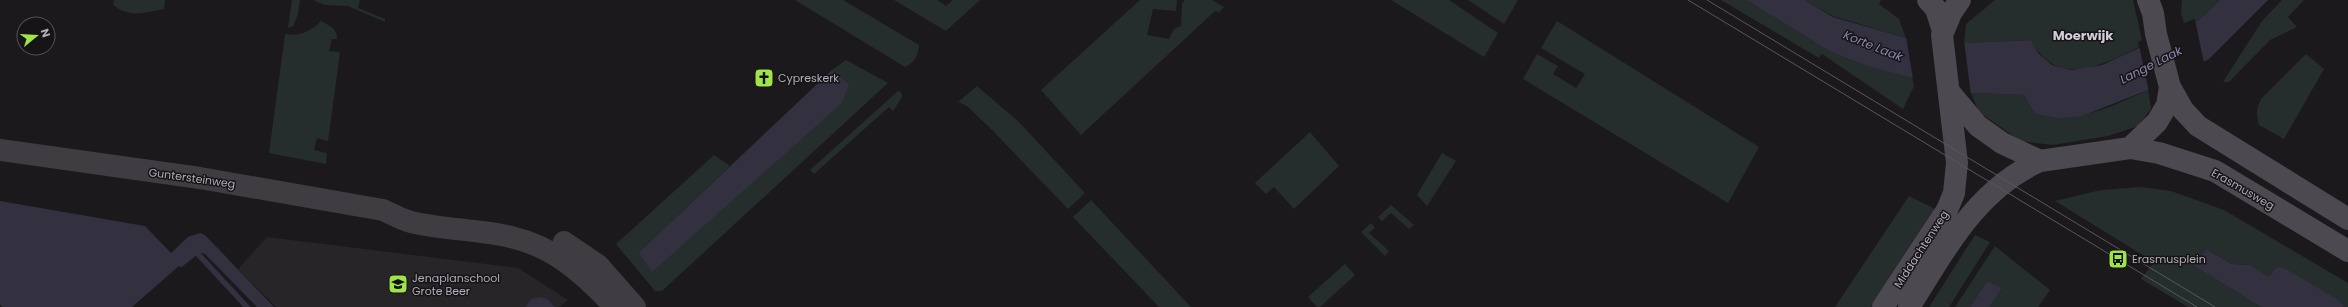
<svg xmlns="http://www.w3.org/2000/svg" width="2348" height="307" viewBox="0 0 2348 307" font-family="Poppins,sans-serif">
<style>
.built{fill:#282528}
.green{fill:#262e2d}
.water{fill:#33303f}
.pier{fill:#1b191b}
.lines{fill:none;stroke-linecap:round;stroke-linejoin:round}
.stream{stroke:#33303f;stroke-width:5.5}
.tertiary{stroke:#403d42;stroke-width:22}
.secondary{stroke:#4c4950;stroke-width:22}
.tram{stroke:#59565d;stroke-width:1}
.labels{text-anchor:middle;stroke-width:3;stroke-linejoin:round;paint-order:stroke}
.poi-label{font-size:11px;fill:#b3adba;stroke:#161416;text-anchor:start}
.street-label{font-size:11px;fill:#b3adba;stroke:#161416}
.water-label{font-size:12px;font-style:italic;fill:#9187b2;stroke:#161416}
.quarter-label{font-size:13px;font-weight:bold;fill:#d2cdd6;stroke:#161416}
</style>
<rect width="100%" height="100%" fill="#1b191b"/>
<!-- built -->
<path class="built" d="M267,237L518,268L568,300L559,307H276L238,269Z"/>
<!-- green -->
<path class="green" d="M114,0H165L164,9C143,13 131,18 113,5Z
M292,0H300L298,14L293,26L288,28Z
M313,0H360L358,8L385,19V22L348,6L325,5Z
M795,0H843L919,45C918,56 915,62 905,67Z
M894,0H937L946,6L953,0H980L946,31Z
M1140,0H1177L1176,11L1153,9L1147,35L1169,39L1174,29L1181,26L1182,3L1185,0H1212L1224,7L1219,12L1215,11L1081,135L1041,90Z
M1391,0H1449L1498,33L1484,57Z
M1468,0H1518L1504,24Z
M1721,0H1746L1831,52L1867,66L1912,77L1914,86L1903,109L1822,54L1819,58Z
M1805,0H1881L1879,4L1899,19L1906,38L1833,16Z
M1995,0H2133L2142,40L2138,42L2139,47C2100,66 2058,89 2031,40L1964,43L1966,24Z
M2182,0H2220L2199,20L2195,22L2194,19L2184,23L2181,13Z
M2282,0H2304L2288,17L2297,27L2270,40L2229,82H2223L2262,21Z
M321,21C330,26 337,28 337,39H332L329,51L340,52L328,141L317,138L314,150L327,153L326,164L269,153L285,34C300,37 311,31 321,21Z
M1557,21L1759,147L1728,203L1523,79L1537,54L1558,66L1553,74L1576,88L1585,74L1541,48Z
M2306,54L2324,69L2284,139L2259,125C2256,115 2256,109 2261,99Z
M846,60L888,83L662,291H655L616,244L714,155L730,166L638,253L652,271L849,84L832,70Z
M977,86L1019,122L1085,193L1068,209L993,131L967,106L958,102Z
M2148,90L2151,109L2138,126L2108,136L2053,145L2021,141L1979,112L1971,93L2024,95L2035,114C2082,122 2106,109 2148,90Z
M898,91L901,92L902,97L893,111L889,107L814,174L810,170Z
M1310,132L1339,166L1294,209L1274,187L1266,194L1255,183Z
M1442,153L1456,161L1427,206L1417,195Z
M2140,187L2171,191L2224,210L2348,283V307H2344L2340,301L2276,268L2269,278L2250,265L2232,264L2206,249L2194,266L2261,307H2188L2141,279L2154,262L2055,201L2101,190Z
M1909,196L1935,209L1871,307H1835Z
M1091,200L1191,307H1159L1073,217Z
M1391,205L1414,225L1409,229L1391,213L1382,221L1378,217Z
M1371,223L1375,228L1369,233L1389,251L1385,256L1361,232Z
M1975,235L1990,242L1949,307H1929Z
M1995,246L2050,290L2038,307H1990L2002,288L1987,281L1970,307H1955Z
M1345,264L1355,275L1320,307H1317L1308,297Z"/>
<!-- water -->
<path class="water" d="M1746,0H1805L1833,17L1906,38L1964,43L2031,40L2039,54L2052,65L2071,70L2102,65L2199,20L2220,0H2268L2209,59L2148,90L2082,116L2058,118L2035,114L2024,95L1971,93L1867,66L1831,52Z
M832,70L849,84L842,103L652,272L638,253Z
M0,201L145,226L171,253L188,237L200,233L205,235L274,307H257L205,254L195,252L132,307H2L0,304Z
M2206,249L2232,264L2250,265L2269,277L2276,268L2282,267L2340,301L2344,307H2261L2194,266Z
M1987,281L2002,288L1990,307H1970Z
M540,297L547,299L555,307H525L531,299Z"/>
<!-- pier -->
<path class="pier" d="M2195,20L2204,63L2149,92L2139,45Z
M1906,36L1964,41L1971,95L1913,79Z"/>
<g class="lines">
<!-- stream -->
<path class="stream" d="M181,264L196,252L247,307"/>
<!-- tertiary -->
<path class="tertiary" d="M0,150L200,178L383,210C392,214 402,220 411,222C444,230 478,229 511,237C555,247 585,275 615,307
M564,242L598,265L635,307"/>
<!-- secondary -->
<path class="secondary" d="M1928,0L1936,9L1943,31
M2170,87L2183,110L2198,126L2348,219
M1951,94L1978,126L2002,143L2040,161L2130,148L2157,122L2167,105L2170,87L2156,34L2153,13L2148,0
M2130,148L2159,153L2215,171L2348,251
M1883,307L1947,210L1954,193L1957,163L1942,35L1951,13L1960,0
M1909,307C1945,251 1976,189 2040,161"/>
<!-- tram -->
<path class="tram" d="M1688,0L2197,307
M1707,0L2215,307"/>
</g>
<!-- icons -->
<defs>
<symbol id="church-square" viewBox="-11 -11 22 22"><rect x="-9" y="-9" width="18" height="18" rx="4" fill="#a1e448" stroke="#161416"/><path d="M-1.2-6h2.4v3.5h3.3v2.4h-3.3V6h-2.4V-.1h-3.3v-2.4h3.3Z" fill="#111"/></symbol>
<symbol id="bus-square" viewBox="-11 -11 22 22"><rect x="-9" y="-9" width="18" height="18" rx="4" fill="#a1e448" stroke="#161416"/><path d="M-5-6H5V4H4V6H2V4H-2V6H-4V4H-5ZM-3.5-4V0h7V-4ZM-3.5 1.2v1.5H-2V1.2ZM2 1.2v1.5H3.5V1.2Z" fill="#111"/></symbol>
<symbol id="school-square" viewBox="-11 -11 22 22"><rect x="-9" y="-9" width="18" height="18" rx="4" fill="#a1e448" stroke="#161416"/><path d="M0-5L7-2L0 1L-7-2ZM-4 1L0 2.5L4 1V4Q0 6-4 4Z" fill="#111"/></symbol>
</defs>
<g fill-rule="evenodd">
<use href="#church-square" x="753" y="67" width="22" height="22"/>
<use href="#bus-square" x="2107" y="248" width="22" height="22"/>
<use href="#school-square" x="387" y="273" width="22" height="22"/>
</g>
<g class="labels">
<!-- poi labels -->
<g class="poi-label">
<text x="778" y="82">Cypreskerk</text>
<text x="2132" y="263">Erasmusplein</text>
<text x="412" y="282">Jenaplanschool<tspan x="412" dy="13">Grote Beer</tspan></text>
</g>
<!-- street labels -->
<g class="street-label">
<text transform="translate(192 178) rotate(8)" y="4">Guntersteinweg</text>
<text transform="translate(2243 189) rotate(30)" y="4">Erasmusweg</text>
<text transform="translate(1921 249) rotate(-57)" y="4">Middachtenweg</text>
</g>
<!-- water labels -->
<g class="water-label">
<text transform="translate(1873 46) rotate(22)" y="4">Korte Laak</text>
<text transform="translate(2151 65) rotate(-27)" y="4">Lange Laak</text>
</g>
<!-- quarter labels -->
<g class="quarter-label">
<text x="2083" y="40">Moerwijk</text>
</g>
</g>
<!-- north arrow -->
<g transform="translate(36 36) rotate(72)"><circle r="19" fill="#161416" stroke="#555158"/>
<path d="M0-3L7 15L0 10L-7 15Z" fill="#a1e448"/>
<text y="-6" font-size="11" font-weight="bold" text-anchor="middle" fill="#b3adba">N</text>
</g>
</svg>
